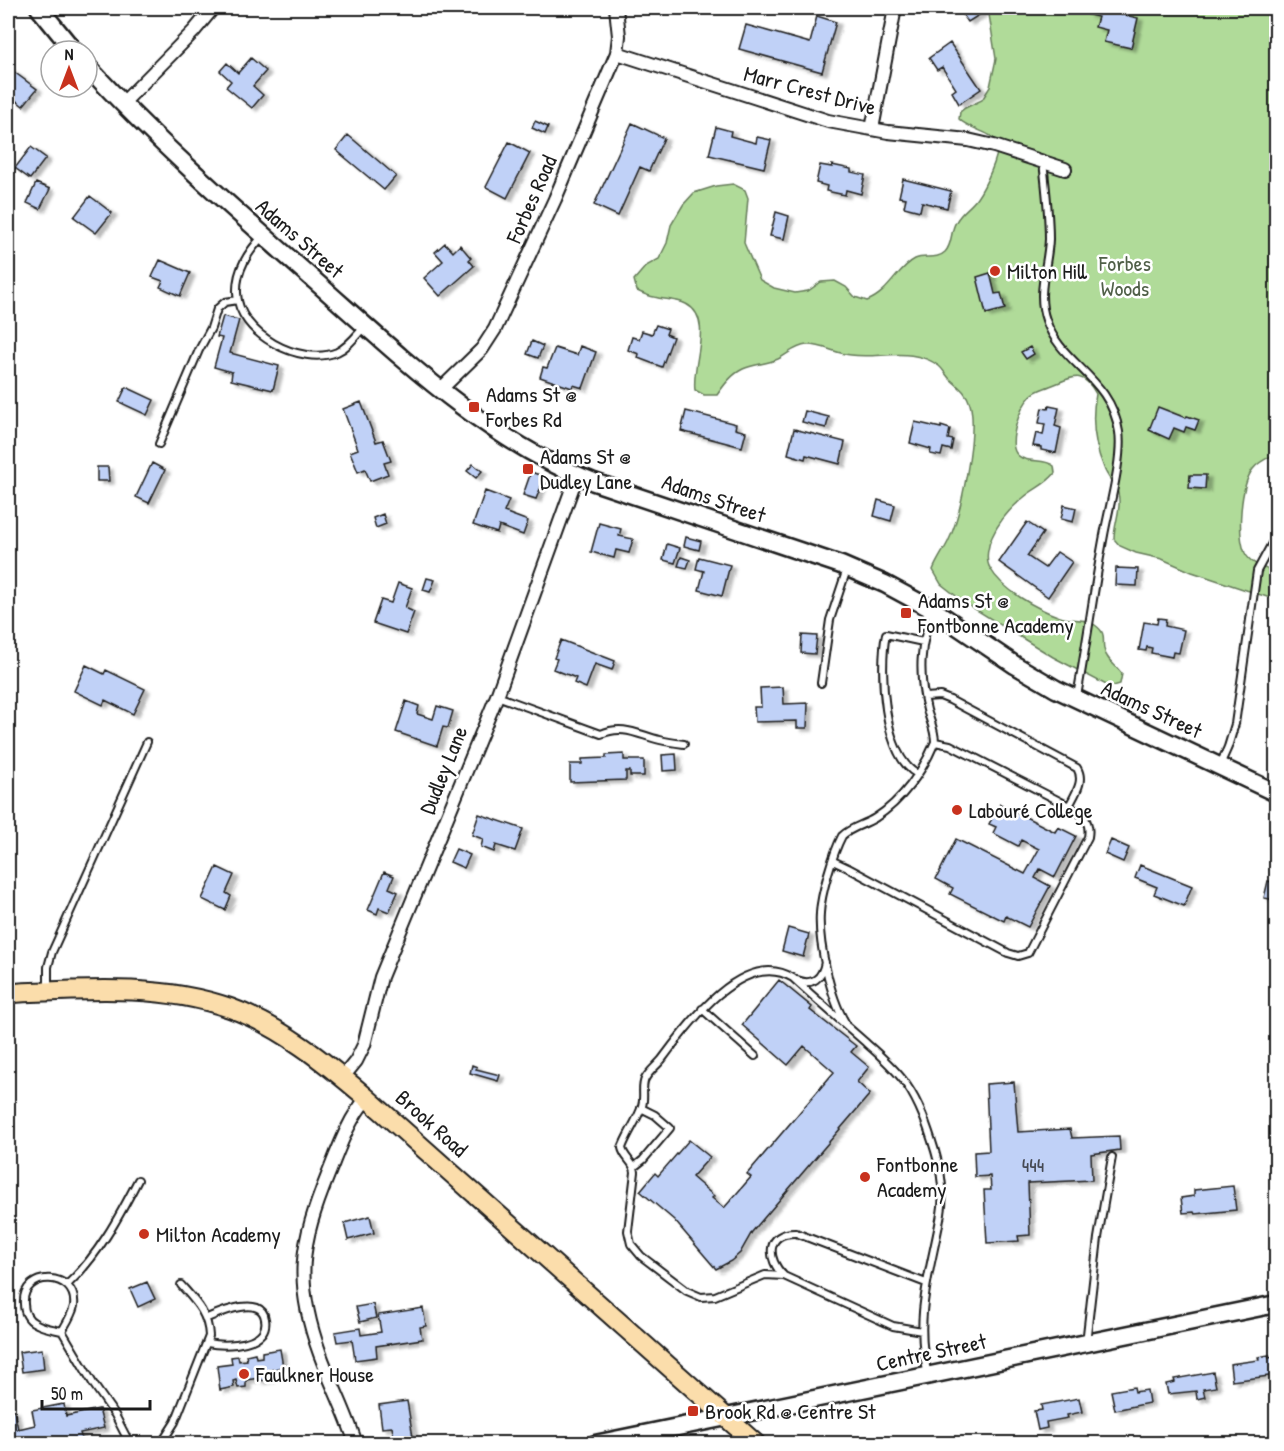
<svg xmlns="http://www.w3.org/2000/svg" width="1284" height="1451" viewBox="0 0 1284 1451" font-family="'Patrick Hand',sans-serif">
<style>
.green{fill:#b0db99;stroke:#667c5a;stroke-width:1.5}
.building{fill:#c0d1f7;stroke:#1c1c1c;stroke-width:1.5;filter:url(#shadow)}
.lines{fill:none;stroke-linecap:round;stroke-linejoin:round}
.lane-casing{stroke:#1c1c1c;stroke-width:10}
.street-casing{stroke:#1c1c1c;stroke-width:16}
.secondary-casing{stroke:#1c1c1c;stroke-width:21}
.primary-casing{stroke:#1c1c1c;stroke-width:22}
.lane{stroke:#fff;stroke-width:6}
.street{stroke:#fff;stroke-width:12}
.secondary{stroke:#fff;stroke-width:16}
.primary{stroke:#fbddab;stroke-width:18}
.poi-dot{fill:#c8321e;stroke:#fff;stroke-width:2}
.labels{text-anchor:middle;stroke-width:5;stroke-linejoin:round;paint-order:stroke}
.number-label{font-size:20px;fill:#454953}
.street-label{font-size:22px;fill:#1c1c1c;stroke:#fff}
.park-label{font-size:22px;fill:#505f48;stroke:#fff}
.poi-label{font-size:22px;fill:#1c1c1c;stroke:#fff;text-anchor:start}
</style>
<defs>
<filter id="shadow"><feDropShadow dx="5" dy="3" stdDeviation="1.5" flood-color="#0004"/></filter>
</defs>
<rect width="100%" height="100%" fill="#fff"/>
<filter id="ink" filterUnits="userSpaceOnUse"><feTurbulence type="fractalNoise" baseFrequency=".0167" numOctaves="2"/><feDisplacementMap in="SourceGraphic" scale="12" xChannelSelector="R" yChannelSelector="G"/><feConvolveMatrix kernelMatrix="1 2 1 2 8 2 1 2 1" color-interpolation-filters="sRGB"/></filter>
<g filter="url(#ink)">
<!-- green -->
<path class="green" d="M988,8H1276V454C1268,458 1259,461 1253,469C1240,486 1237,534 1245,553C1251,565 1266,568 1276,573V600L1192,572L1162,559L1136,553L1120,546L1114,539C1114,523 1122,509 1118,493C1115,484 1107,477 1104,468C1094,444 1091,419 1096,394C1082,368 1072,378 1050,386C1043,389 1035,390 1030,397C1020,407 1008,441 1016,453C1024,465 1044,457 1054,466L1055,473C1046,485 1034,488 1023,498C1011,508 998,523 992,537C988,545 985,560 990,568C1002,590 1037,609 1060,617C1071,621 1087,618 1095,625C1107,634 1102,637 1104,649C1106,660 1116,665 1122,674L1120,684L1110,687L1053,657L965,603L941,584L933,570C937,560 943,552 948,542C961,516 978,431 970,404C967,393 959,387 951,380C946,376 944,370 939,366C913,346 880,359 851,355C836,354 822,344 807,345C795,346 788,354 778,359C767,364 754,364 743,369C732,374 724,385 717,395H704L695,390C691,364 715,319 686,304C676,299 664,300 654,297C648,296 642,293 637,291L634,280L646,266L659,259L667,243L671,225L683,205L694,193L716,186L733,184L745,190L748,198L744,243L760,280L774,288L795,293L808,291L821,282L835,281L846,287L855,297L867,301C890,292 897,268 915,259C924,255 937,260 945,252C953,244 950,231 956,222C961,212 971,207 977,198C984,188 1001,154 997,143C993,132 968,129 959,119L960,112L965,108L982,100L990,87L996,59Z"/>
<!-- building -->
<path class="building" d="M958,8H978L982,13L968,22Z
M1088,8H1112L1111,12L1138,18L1131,48L1104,42L1107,30L1095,27L1098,17L1086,14Z
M817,16L836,22L822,72L739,49L746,25L810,43Z
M950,43L981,89L959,104L952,92L956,89L942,67L937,70L929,58Z
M251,58L266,71L253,86L263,95L252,108L226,87L231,81L220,71L227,63L238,73Z
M10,69L37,89L23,106L8,94V73Z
M535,121L548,127L545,134L532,128Z
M632,123L664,138L649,171L640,167L618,216L594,205Z
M716,127L731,131L730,136L756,143L757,137L771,140L764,168L709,155Z
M348,135L396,176L384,190L336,150Z
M509,142L530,153L507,198L486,187Z
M31,147L46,158L30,179L15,168Z
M820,165L832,167V165L851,169V172L865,175L861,194L846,190L845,195L826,191L827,186L816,183Z
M903,179L951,191L947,208L922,202L920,211L904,207L906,198L899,197Z
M36,183L50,189L40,209L27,203Z
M90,196L112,213L96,233L74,217Z
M776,212L789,216L784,239L770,236Z
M445,243L453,252L460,245L471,258L469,260L474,266L440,296L424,278L443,261L435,252Z
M160,260L190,273L180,296L160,287L163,281L152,277Z
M990,273L995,294L1001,293L1005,309L986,314L977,277Z
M223,316L239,320L230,353L279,366L273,390L231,380L232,372L214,367L222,338L217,337Z
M656,325L668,329L666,334L673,337L662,367L638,358L639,354L628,350L632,337L639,339L642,331L652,334Z
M532,341L543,346L538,358L527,354Z
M580,346L596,352L583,388L573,385L572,388L540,377L543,367L547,368L555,348L577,355Z
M1030,347L1034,354L1026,359L1021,352Z
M126,387L154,400L147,415L119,402Z
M361,402L376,442L383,440L391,461L384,463L388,474L370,481L365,469L358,472L350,452L358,449L343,409Z
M1049,406L1059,408L1055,426L1061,428L1056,453L1041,450V447L1033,446L1036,433L1043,435L1045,424L1039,423L1042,408L1048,409Z
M1158,407L1186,418L1187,416L1199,420L1195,430L1186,427L1184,432L1174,428L1169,439L1149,430Z
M686,411L736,424L735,429L746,432L742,447L681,431Z
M805,411L829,417L826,428L802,422Z
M915,422L941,428V426L950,429L948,439L953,440L951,450L943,448L941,456L930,454L931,449L910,443Z
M794,429L845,442L840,464L806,455L805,459L788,454Z
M152,463L165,470L149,503L136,497Z
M473,464L482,471L476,478L467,471Z
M97,467H108L109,481H97Z
M531,472L545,477L536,499L523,495Z
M1190,475H1206L1205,489L1189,488Z
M485,491L509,500L504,512L528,521L523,535L499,526L497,533L473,525Z
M878,500L895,505L891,521L874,516Z
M1064,505L1076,508L1073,522L1061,519Z
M383,514L386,524L376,528L373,518Z
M1027,522L1043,533L1027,556L1045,568L1057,552L1072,562L1048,597L999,562Z
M599,523L621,529L619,536L633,539L629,553L616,550L614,558L591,552Z
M686,537L701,541L699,550L684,546Z
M667,544L680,548L675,563L663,560Z
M681,557L690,560L687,568L678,566Z
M699,557L730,565L722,596L699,590L704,571L696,569Z
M1116,568L1138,569L1137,586L1115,585Z
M427,578L435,580L430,592L423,590Z
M398,583L412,588L405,608L414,612L406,634L373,623L381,600L391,603Z
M1158,618L1166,619L1165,626L1184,630L1179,653L1173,652L1172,657L1151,653L1152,648L1147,647L1146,651L1139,650L1144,622L1157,624Z
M802,635L817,636L815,654L801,653Z
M561,640L615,661L612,670L595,664L586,688L574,683L576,678L553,669L557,659L554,658Z
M86,665L104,674L106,670L145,689L133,714L105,700L103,705L74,691Z
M783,687L784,704L808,703L807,728H797V721L755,722L754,707H761L760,688Z
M406,701L419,706L417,714L433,719L437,706L453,711L448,728L443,727L437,746L396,732Z
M624,754V760H644V776H630V771H626V780L570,782V764H582V759L606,758V755Z
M676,754L677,770L663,771L662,755Z
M1000,804L1055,832L1058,827L1076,836L1055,877L1040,869L1035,878L1050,886L1028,927L1006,916L1004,921L950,894L953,888L936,879L956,839L1025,874L1039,849L1021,840L1018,846L993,833L996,827L989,824Z
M479,814L523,829L515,851L496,845L494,852L481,847L483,839L472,835Z
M1111,840L1129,848L1123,862L1105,854Z
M456,849L470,855L464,868L450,862Z
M1140,865L1192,886L1184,906L1154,894L1157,887L1135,878Z
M217,867L234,875L226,893L231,896L225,910L202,899Z
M384,872L394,876L389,888L398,892L389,912L379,908L377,914L368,910Z
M1268,881L1276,883V900L1264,898Z
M788,928L809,934L803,957L782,951Z
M779,980L812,1007L810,1010L856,1046L851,1052L869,1067L857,1082L870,1094L752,1232L740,1253L731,1261L716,1269L674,1220L640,1191L655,1173L658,1176L689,1140L710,1157L692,1177L714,1196L712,1198L724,1208L751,1177L747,1174L834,1072L804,1046L788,1065L742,1025Z
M472,1065L477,1067L476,1069L500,1075L498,1081L470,1073Z
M1014,1082L1018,1132L1070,1129L1072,1138L1119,1136L1120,1150L1091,1154L1092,1180L1028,1183L1030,1235L1018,1236L1019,1241L987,1243L984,1190H991L990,1176L975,1177L974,1152L989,1151L986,1084Z
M1233,1186L1236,1210L1195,1214L1194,1212L1183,1213L1181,1198L1194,1196V1190Z
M370,1216L374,1233L348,1240L344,1223Z
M147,1282L155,1299L138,1307L130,1289Z
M373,1304L376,1318L360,1322L356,1307Z
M423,1308L426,1326L420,1327L422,1339L376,1346L377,1357L355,1360L352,1340L337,1342L335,1332L360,1328L361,1335L381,1332L378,1315Z
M42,1349L44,1369L22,1372L19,1352Z
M280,1349L283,1367L270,1370L271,1379L259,1381V1378L246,1380V1387L238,1388L236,1380L233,1381L234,1387L220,1390L217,1366L232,1364L231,1357L238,1356L239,1361L247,1360L246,1355L255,1353L256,1358L262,1357V1352Z
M1269,1355V1358L1276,1356V1375L1232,1381L1230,1364L1259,1360L1258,1357Z
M1213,1372L1216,1387L1203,1389L1205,1397L1197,1399L1196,1391L1168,1394L1166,1384L1175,1382L1174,1379Z
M1134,1387L1135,1392L1147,1390L1149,1403L1115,1410L1111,1391Z
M1079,1398L1082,1412L1067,1415L1068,1418L1046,1422L1047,1428L1038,1430L1034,1411L1042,1410L1041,1405Z
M407,1401L414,1443L395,1444L392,1427L382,1428L379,1405Z
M64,1404L66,1416L99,1409L104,1428L80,1433L82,1440L67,1444H8V1411L14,1410L18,1429L35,1425L32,1410Z"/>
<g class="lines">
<defs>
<path id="lane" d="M1043,162C1046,188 1049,214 1049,239C1048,267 1036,292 1046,320C1060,364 1111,377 1119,432C1123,458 1109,507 1104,535C1094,588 1087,642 1077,696
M263,236C248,252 236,270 237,293C238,334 301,367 337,352C348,347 356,336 364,327
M159,444L199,350L211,328L217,309L225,302L238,300
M821,683L830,620L847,569
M497,696L601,734C623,724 639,735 660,740C668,742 676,743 684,744
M925,697L940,696L950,700L1077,768C1085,781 1075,794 1069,806
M1220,765L1228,747L1235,724L1257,571L1276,536
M917,774C883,755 879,669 886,634L923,642
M833,861L848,868L1008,953L1018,956L1028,953L1088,837C1091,820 1082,814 1069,806L950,745L935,742
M797,980C812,986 822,979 825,962
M48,988V967L52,952L147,742
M702,1009L755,1056
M845,1022C830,997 818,942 820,913C821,894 833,853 842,836C851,827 864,825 875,818C902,801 923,771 935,742C935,730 930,721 927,710C919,678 918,640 935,611
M634,1167L643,1160L670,1128L655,1115L641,1108
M784,1276C766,1259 766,1232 796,1233L926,1283
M67,1285C98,1256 119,1217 138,1180
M207,1318C219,1313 262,1294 265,1319C266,1324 265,1329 262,1333C251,1346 222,1346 207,1343
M62,1331C66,1324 72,1315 74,1306C78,1271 21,1269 24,1304C24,1312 28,1320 35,1323C43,1328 53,1329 62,1331L94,1385L115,1415L130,1444
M922,1331L893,1326L784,1276L765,1275L715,1296L701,1297L687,1291L641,1256L631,1244L628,1231L635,1172C634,1162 624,1158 622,1148C627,1134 637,1121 642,1106C645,1097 641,1087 645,1079C649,1071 658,1065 663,1058C688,1024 744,948 793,978C817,1000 841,1021 865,1042C879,1055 895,1068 906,1084C920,1104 928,1128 935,1151C941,1171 945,1192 941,1214C931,1270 913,1317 928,1375
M1086,1343L1098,1238L1112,1157
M161,1444L175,1422L209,1336C208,1313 195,1301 181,1285"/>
<path id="street" d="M617,53L828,121L888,132L968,140L994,146L1065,169
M122,104L194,31L213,8
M872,129L895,8
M441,389L482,349L495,329L555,199L617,53L619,36L616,8
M343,1077L356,1061L364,1045L381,977L497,696L577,475
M356,1444C346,1412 331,1384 320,1354C294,1282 300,1244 328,1175C339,1148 348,1120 367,1098"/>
<path id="secondary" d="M39,8L74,51
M87,66C158,143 237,212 315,281C400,356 487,441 594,482L841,565L885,584L935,611L1015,665L1056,689L1276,793
M595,1444L1276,1304"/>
<path id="primary" d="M8,993C81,990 159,983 230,1008C281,1026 326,1063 367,1098L756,1444"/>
</defs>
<!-- lane casing -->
<use href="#lane" class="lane-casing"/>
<!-- street casing -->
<use href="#street" class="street-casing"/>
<!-- secondary casing -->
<use href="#secondary" class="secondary-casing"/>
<!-- primary casing -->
<use href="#primary" class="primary-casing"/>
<!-- lane -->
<use href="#lane" class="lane"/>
<!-- street -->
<use href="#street" class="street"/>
<!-- secondary -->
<use href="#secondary" class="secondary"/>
<!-- primary -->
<use href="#primary" class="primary"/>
</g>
</g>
<!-- markers -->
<g class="poi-dot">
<circle cx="995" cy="271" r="6"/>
<rect x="468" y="401" width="12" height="12" rx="3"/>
<rect x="522" y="463" width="12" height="12" rx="3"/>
<rect x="900" y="607" width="12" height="12" rx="3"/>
<circle cx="957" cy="810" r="6"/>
<circle cx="865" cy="1177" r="6"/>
<circle cx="144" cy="1234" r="6"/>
<circle cx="244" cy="1374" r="6"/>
<rect x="687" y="1405" width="12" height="12" rx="3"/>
</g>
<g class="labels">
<!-- number labels -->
<g class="number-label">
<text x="1033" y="1172">444</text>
</g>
<!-- street labels -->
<g class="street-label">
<text transform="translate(810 90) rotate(15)" y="8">Marr Crest Drive</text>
<text transform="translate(531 199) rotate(-66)" y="8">Forbes Road</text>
<text transform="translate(300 238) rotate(41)" y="8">Adams Street</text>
<text transform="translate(714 498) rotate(19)" y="8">Adams Street</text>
<text transform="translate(1152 709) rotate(25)" y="8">Adams Street</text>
<text transform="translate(443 770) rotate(-68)" y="8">Dudley Lane</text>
<text transform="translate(432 1123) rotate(42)" y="8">Brook Road</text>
<text transform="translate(931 1352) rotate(-12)" y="8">Centre Street</text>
</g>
<!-- park labels -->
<g class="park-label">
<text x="1125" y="271">Forbes<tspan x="1125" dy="25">Woods</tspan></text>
</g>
<!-- poi labels -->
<g class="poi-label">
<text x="1007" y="279">Milton Hill</text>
<text x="486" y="402">Adams St @<tspan x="486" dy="25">Forbes Rd</tspan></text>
<text x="540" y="464">Adams St @<tspan x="540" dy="25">Dudley Lane</tspan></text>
<text x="918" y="608">Adams St @<tspan x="918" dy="25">Fontbonne Academy</tspan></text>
<text x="969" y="818">Labouré College</text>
<text x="877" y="1172">Fontbonne<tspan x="877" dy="25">Academy</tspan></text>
<text x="156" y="1242">Milton Academy</text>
<text x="256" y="1382">Faulkner House</text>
<text x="705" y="1419">Brook Rd @ Centre St</text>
</g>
</g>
<!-- margin -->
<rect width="1284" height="1451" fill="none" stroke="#fff" stroke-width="30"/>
<rect x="15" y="15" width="1254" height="1421" fill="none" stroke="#1c1c1c" stroke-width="2" filter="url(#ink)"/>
<!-- north arrow -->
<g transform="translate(69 69)"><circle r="28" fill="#ffffff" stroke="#a4a4a4" stroke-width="1.5"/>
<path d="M0-4.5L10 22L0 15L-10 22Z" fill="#c8321e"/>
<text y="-9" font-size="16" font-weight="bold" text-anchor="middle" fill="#1c1c1c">N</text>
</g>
<!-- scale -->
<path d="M42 1400v9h108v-9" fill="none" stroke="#1c1c1c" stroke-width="3"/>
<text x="51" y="1400" font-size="18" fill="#1c1c1c" stroke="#ffffff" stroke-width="4.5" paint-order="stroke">50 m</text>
</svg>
